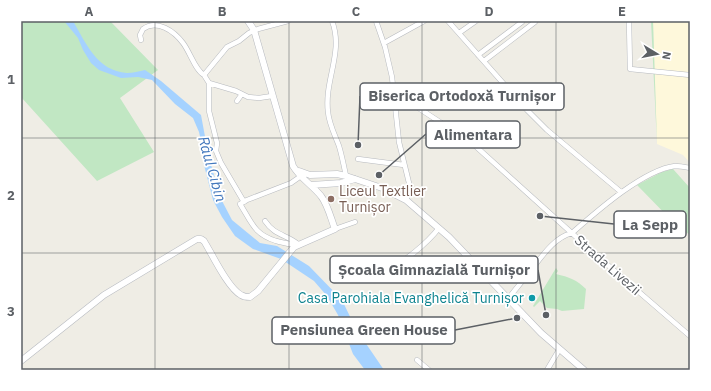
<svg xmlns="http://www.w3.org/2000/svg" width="711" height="391" viewBox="0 0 711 391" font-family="'IBM Plex Sans',sans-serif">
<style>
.commercial{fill:#fef8db}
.green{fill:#c1e7c3}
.water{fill:#a5d2ff}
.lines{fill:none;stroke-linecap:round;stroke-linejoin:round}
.street-casing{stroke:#b7babf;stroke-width:5.5}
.secondary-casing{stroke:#b8bbc1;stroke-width:7}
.street{stroke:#fff;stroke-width:4.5}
.secondary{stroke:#fff;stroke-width:6}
.grid{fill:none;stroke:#5c6065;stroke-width:1;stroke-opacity:0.55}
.education-dot{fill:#8d6e63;stroke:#fff;stroke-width:1.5}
.culture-dot{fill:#0f9aa8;stroke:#fff;stroke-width:1.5}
.labels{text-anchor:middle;stroke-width:3.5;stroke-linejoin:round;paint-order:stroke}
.education-label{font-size:14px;fill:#785e54;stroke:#fff;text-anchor:start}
.street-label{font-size:14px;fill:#5c6065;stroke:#fff}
.culture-label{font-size:14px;fill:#0d838f;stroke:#fff;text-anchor:end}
.water-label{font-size:15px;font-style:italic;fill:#4277bc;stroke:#fff}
.leader{fill:none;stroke:#5c6065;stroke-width:1.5}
.callout-dot{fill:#5c6065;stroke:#fff;stroke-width:1.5}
.callout{fill:#fff;stroke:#5c6065;stroke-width:1.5}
.callout-label{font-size:15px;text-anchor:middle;font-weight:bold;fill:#5c6065}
.neatline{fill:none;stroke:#5c6065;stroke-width:1.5}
.grid-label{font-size:13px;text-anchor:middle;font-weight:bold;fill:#5c6065}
</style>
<rect width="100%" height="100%" fill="#efede5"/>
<!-- commercial -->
<path class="commercial" d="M653,21H690V163L683,155L657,144Z"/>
<!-- green -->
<path class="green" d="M21,21H110L158,70L120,98L154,152L97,181L21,97Z
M651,21H653L657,144Z
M673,169L690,188V235L676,225L637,185L662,172Z
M556,268L558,271L556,274C569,277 577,280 586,289L584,309L562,311L557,309L547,308L540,301L534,307L533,306Z"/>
<!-- water -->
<path class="water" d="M64,21H73C86,43 97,71 127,73C133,73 139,71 145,70L161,81L201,115L209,158L221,199L232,220L260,243L277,246L309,266L342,300L356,329L384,370H365L353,354L338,315L327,296L314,281L281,259L253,249L235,236L222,217L213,200L203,161V150L199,132L193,118L175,104L152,80L138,77L121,78L99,70L91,63L83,50L78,38Z"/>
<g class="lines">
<defs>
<path id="street" d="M332,21C344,52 324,80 328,112C329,124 335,135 339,146C342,156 344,166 346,176
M376,21L385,47L392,77L399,142L410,187L406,200
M448,21L527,110L547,130L621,192
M629,21L630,69L690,75
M459,33L476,21
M141,40L140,35L143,29C157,19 174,31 183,43C190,52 195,70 204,75
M384,43L424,21
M478,55L522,22
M484,61L535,22
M209,83L236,91L248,97L259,98L272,96
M394,92L472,143L595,254L690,336
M237,101L242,94
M358,159L404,165
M244,202L221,163L216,151L217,143L209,111V83L204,75L227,47L239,41L249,33L258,29L288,21
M265,221C275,236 286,234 298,244
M335,229L355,222
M298,244C290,245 284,243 276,241C254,234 252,223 240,204L247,200L291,183L301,176
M387,272C406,259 425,246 439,228
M508,299C514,291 521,283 527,275C540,260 552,238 572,233C596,212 643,170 675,166C680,166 685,167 690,168
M417,360L429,370
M547,370L559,350"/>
<path id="secondary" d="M299,171L310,175L337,174L346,176L382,188L406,200L449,237L541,333L584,370
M311,185L341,183L355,179
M21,361L104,295L197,239H201L204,241C212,254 228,288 241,295C244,297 247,297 250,297L258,291L294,247L335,229C331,219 328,205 321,196C312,185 300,178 293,166L254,30L248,21"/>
</defs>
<!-- street casing -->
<use href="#street" class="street-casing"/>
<!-- secondary casing -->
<use href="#secondary" class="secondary-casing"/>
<!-- street -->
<use href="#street" class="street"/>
<!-- secondary -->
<use href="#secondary" class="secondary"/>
</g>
<!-- grid -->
<path class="grid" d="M155,21V370M289,21V370M422,21V370M556,21V370M21,138H690M21,253H690"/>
<!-- markers -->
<circle class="education-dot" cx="331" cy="199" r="4"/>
<circle class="culture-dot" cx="532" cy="298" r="4"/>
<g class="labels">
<!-- education labels -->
<g class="education-label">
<text x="339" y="196">Liceul Textlier<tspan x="339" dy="16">Turnișor</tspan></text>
</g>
<!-- street labels -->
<g class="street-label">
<text transform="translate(608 265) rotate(41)" y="5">Strada Livezii</text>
</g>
<!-- culture labels -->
<g class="culture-label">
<text x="524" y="303">Casa Parohiala Evanghelică Turnișor</text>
</g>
<!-- water labels -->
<g class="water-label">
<text transform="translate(212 169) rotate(74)" y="5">Râul Cibin</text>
</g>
</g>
<!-- callouts -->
<path class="leader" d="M358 145L360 96M379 175L426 134M540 216L614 224M546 315L538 270M517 318L455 330"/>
<g class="callout-dot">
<circle cx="358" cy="145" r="4"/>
<circle cx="379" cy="175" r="4"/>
<circle cx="540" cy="216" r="4"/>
<circle cx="546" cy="315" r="4"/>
<circle cx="517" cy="318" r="4"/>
</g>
<g class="callout">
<rect x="360" y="83" width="204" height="27" rx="4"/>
<rect x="426" y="121" width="94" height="27" rx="4"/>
<rect x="614" y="211" width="72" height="27" rx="4"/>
<rect x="330" y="256" width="208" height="27" rx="4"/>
<rect x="272" y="317" width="183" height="27" rx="4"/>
</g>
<g class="callout-label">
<text x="462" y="101">Biserica Ortodoxă Turnișor</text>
<text x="473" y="140">Alimentara</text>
<text x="650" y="230">La Sepp</text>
<text x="434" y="275">Școala Gimnazială Turnișor</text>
<text x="364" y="335">Pensiunea Green House</text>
</g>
<!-- border -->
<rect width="711" height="391" fill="none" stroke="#ffffff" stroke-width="44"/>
<!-- north arrow -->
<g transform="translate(657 54) rotate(100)" stroke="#ffffff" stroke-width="3" paint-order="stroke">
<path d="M0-3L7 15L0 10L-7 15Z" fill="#5c6065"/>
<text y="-6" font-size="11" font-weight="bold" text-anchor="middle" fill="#5c6065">N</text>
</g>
<rect x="22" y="22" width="667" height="347" class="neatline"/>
<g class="grid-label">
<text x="89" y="16">A</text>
<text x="222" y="16">B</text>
<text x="356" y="16">C</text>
<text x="489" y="16">D</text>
<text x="622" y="16">E</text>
<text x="11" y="84">1</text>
<text x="11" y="200">2</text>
<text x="11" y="316">3</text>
</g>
</svg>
